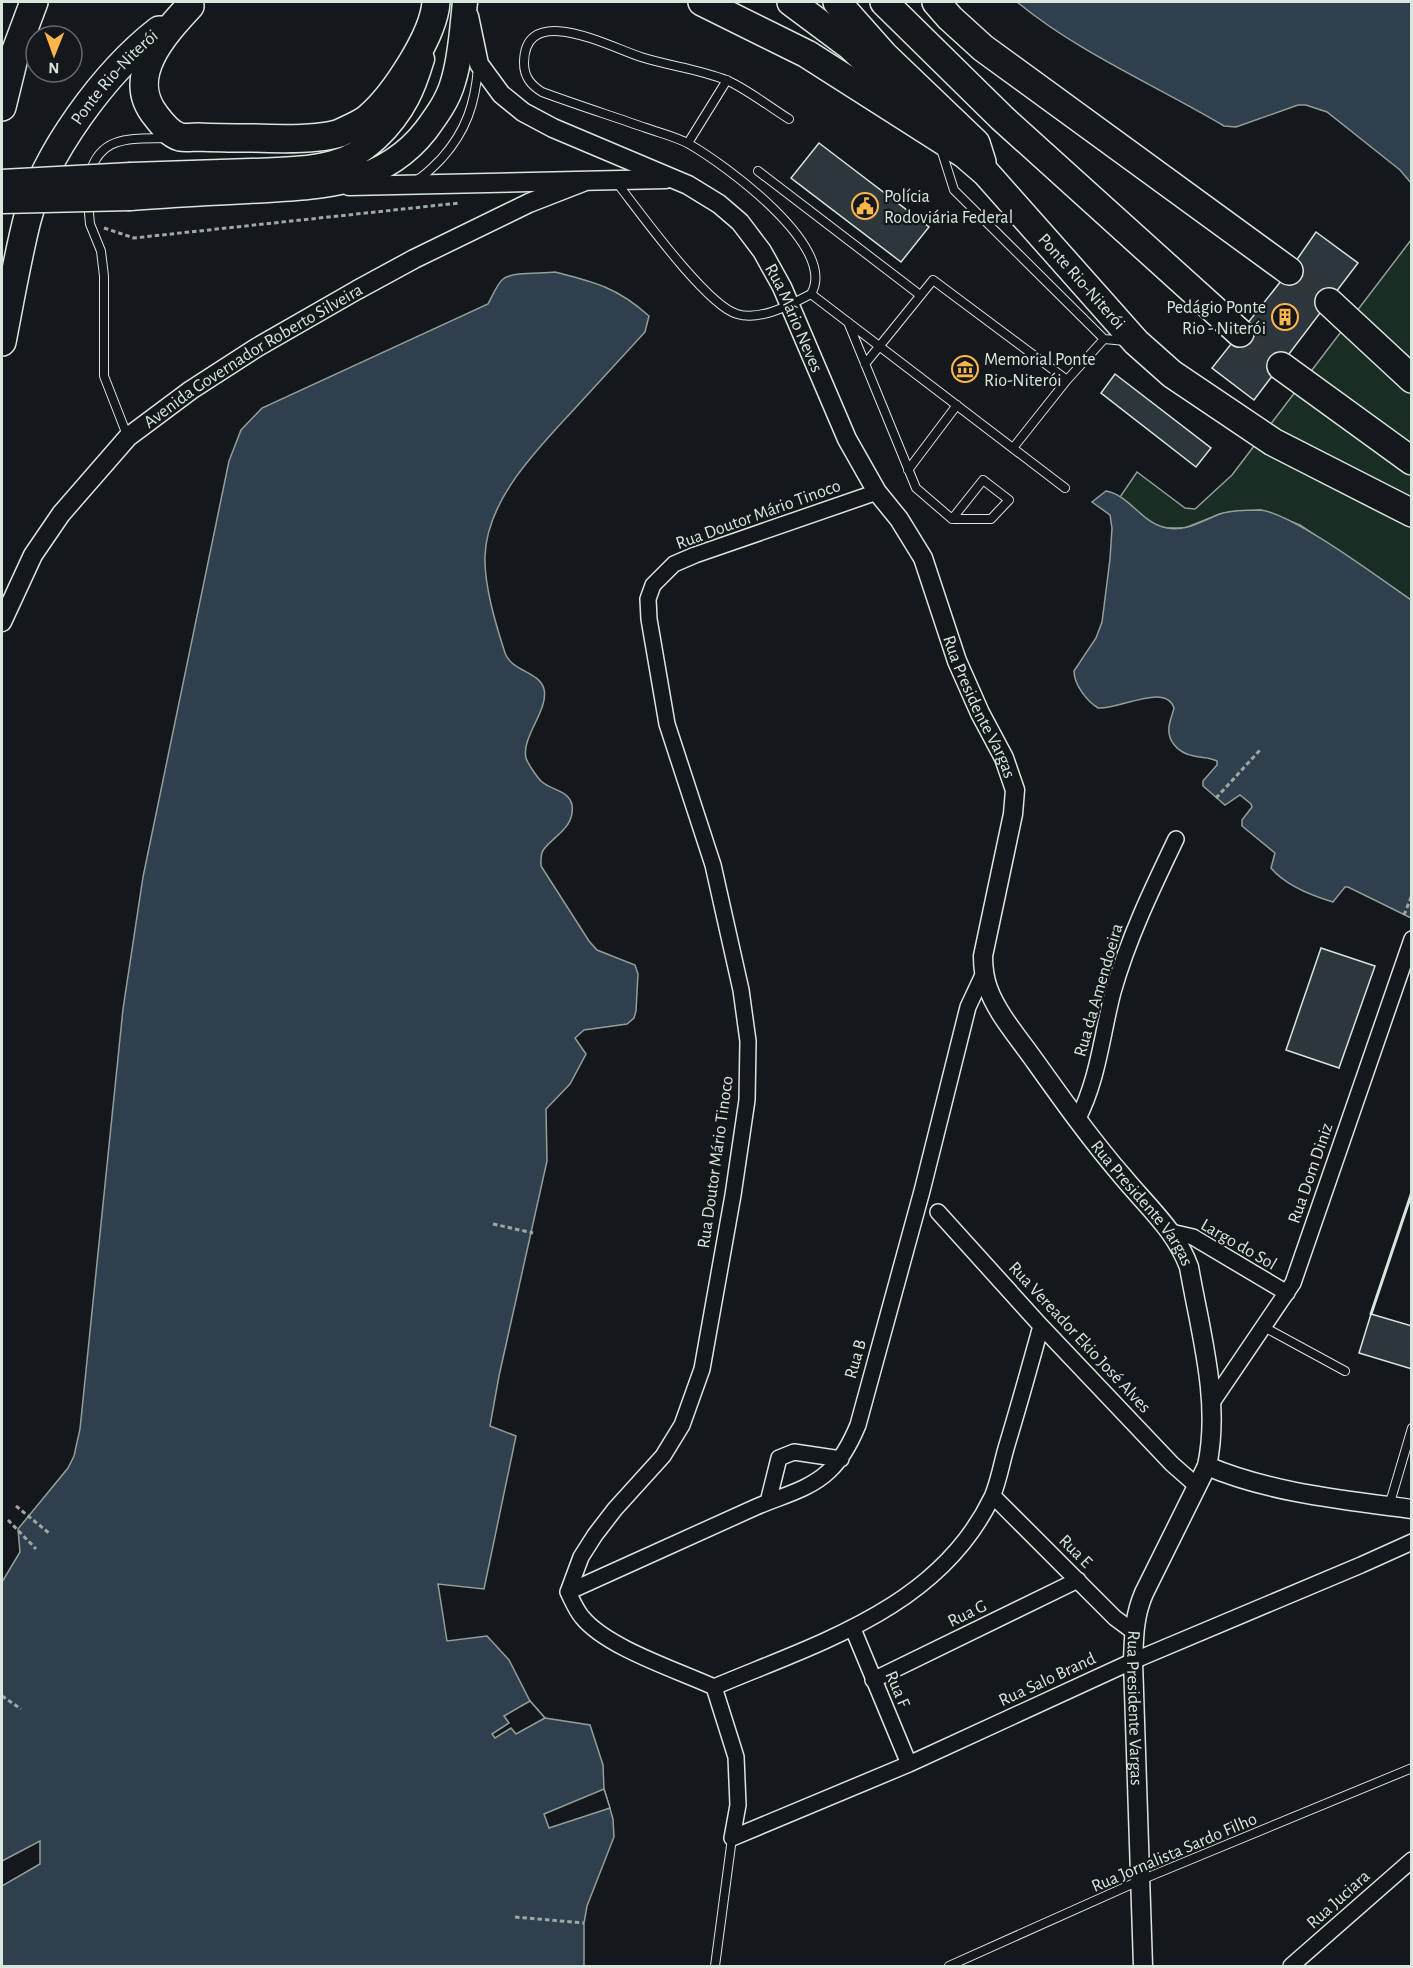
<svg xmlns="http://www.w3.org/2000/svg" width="1413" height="1968" viewBox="0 0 1413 1968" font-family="'Alegreya Sans',sans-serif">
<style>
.green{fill:#1a2d24;stroke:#939e99;stroke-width:1.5}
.water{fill:#2f3f4d;stroke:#939e99;stroke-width:1.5}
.pier{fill:#14181c;stroke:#939e99;stroke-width:1.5}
.building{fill:#2c363c;stroke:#d8e6dc;stroke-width:1.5}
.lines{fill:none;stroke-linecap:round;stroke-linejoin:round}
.motorway-tunnel{stroke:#313739;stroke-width:27;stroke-dasharray:27 14;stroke-linecap:butt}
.service-casing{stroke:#d8e6dc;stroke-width:10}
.minor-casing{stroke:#d8e6dc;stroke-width:18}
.tertiary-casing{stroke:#d8e6dc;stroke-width:21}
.primary-casing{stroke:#d8e6dc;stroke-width:27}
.motorway-casing{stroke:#d8e6dc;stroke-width:30}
.path{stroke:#9da8a2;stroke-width:3;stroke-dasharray:4.5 3;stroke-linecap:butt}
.service{stroke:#14181c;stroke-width:8}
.minor{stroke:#14181c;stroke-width:15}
.tertiary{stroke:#14181c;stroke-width:18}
.primary{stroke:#14181c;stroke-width:24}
.motorway{stroke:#14181c;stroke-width:27}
.primary-bridge-casing{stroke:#d8e6dc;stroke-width:27;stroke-linecap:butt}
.primary-bridge{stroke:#14181c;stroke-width:24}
.wall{stroke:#d8e6dc;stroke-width:3}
.labels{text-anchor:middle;stroke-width:4.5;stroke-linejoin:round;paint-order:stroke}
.street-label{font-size:18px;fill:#d8e6dc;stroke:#14181c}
.poi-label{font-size:18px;fill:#d8e6dc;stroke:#14181c;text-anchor:start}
</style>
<rect width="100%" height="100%" fill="#14181c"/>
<!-- green -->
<path class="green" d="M1411,240V600L1300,525L1261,510L1220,514L1185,528H1166L1154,525L1120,497L1137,472L1185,508L1195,509L1232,475Z"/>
<!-- water -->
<path class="water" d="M1017,2H1411V183L1400,170L1327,112L1306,105H1298L1236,127L1224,126C1155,85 1079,53 1017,2Z
M555,272C595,282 618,288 649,316L645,332C623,356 600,381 578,405C541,446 487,497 485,556C484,586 496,625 505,653C512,672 539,671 544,689C549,710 521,737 526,758C528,764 537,777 541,781C550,790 569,790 572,805C575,827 555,835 544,849C540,854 541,860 541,866L589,941L597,950L635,965L638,974L636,1011L634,1018L627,1024L584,1030L575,1038L586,1054L570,1084L546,1109L547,1161L499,1376L490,1426L516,1436L484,1589L438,1584L447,1641L487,1636L509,1660L530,1701L545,1718L590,1725L603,1765L604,1789L613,1819L614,1837L587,1906L584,1923V1966H2V1582L20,1552L18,1529L68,1468L74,1456L80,1429L123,1009L143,877L229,461L241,430L262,408L488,304C492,297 497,284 503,279C513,271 542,274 555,272Z
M1106,491C1130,495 1142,524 1167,528C1188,532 1204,519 1223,513C1234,510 1248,510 1259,510C1290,511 1382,580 1411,600V918L1348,887H1345L1333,902C1313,896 1285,885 1271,868L1275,853L1242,826V820L1252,807L1251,804L1240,795L1225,805L1203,786V781L1217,765V761C1210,757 1202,758 1194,756C1177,753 1165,739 1170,722C1171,717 1173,713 1174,708C1166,682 1119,710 1098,708C1087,701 1074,685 1074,671L1096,638L1102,622L1110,559L1112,528L1110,515L1092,502Z"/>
<!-- pier -->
<path class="pier" d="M530,1701L545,1718L516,1734L511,1728L495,1738L492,1734L509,1723L504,1716Z
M604,1789L610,1808L549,1828L544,1814Z
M40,1841V1864L2,1886V1861Z"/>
<!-- building -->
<path class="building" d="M819,143L929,227L901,262L791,178Z
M1316,232L1358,263L1254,400L1212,368L1289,271Z
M1115,374L1211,448L1196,467L1101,393Z
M1321,948L1375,966L1339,1068L1286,1050Z
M1371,1314L1412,1326V1369L1359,1353Z"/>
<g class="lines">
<!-- motorway-tunnel -->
<path class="motorway-tunnel" d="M1289,271L1329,302
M1240,333L1281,366"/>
<defs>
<path id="service" d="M688,143L727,80
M941,149L954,190L1104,339L1126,341
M758,171L920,295
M90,173C101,134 134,139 166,138
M417,180C427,174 434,166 442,158C466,131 475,104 478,68
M617,183C639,211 706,305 737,314C761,321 790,305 811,294C839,247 724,164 689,144C677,137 660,133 646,128C612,116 577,105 542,92C531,85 524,77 524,63C524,0 612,48 641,57C669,66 699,69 726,80C744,87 771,108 789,119
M88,202L90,224L101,251L104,276V376L127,435
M811,294L1065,488
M848,322L916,488L952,519H991L1009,500L983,480L952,519
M865,364L933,280L1067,380
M1013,448L1067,380L1104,339
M908,470L957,405
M1264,1327L1345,1371
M1389,1506L1412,1428
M715,1966L732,1838
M949,1966L1141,1880L1412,1768"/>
<path id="minor" d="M1077,1120C1098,1081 1102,1034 1113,992C1128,939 1152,889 1176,839
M938,1212L1041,1326L1172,1464L1197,1486
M1171,1232L1193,1237L1287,1293
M1213,1401L1293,1283L1412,939
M993,1496L1115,1618L1134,1632
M768,1502L779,1458L794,1452L841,1459
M568,1592C631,1564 693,1535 756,1507C781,1496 809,1490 829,1471C843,1458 851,1442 858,1425L922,1191L968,1007L983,975
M853,1629L909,1764
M873,1680L1078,1580
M714,1687C818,1643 939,1608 992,1497C999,1481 1002,1461 1007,1445C1019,1405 1030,1366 1041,1326
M732,1838L738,1805L736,1757L714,1687C677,1670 607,1648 582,1617C576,1610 572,1600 568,1592L581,1557L595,1535L615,1509L663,1456L682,1425L702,1369L733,1195L747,1100L748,1041L741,990L713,865L667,724L649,619L648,599L653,585L674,564L695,555L877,492
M732,1838L909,1764L1133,1661L1361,1565L1412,1542
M1291,1966L1412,1860"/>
<g id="tertiary">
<path id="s1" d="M469,16L479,64L501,94L523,112L553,128L688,185L719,204L740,222L762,251L782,287L847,439L877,492L899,519L923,558L957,661L980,713L1004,758L1015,790L1013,814L983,956C983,967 984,977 988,988C997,1013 1017,1036 1032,1057C1062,1099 1091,1140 1124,1178C1148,1207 1176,1231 1189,1267C1200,1331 1221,1401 1207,1466L1144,1593C1134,1616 1134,1636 1133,1661L1143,1966"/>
<path d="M349,186L666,179"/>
<path id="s2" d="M2,622L33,555L61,514L128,437L191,390L256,348L357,290L414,259L529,203L583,182"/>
<path d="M1207,1466C1271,1493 1343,1500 1412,1509"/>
</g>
<path id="primary" d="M131,175C171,174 211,172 251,171C278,170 307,170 333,163C364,156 393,125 407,98C414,85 418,72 422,59
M130,198C169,195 209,193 248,191C316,187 381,188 426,130C437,115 448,100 453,82C461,56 462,29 465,2"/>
<g id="motorway">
<path id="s3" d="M702,2L807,54L964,154L986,173L1136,342L1172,374L1273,442L1412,513"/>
<path d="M791,2L850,46L918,110"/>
<path d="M837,2L884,55L976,143L982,162"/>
<path d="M884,2L1002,118L1240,333"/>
<path d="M936,2L950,18L983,48L1289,271"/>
<path d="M190,6C164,34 124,77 156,116C162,124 170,134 180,137C185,138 193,137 198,137C217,138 235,138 253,138C276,139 319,140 340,133C348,129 361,124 368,118C394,96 434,35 436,2"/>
<path d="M2,107L16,50L34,2"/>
<path d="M1329,302L1412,379"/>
<path id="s4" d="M2,342C10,301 17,260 27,220C45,153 105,72 159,30"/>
<path d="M1281,366L1412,461"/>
</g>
</defs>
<!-- service casing -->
<use href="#service" class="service-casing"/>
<!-- minor casing -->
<use href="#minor" class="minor-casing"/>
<!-- tertiary casing -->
<use href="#tertiary" class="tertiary-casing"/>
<!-- primary casing -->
<use href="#primary" class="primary-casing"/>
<!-- motorway casing -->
<use href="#motorway" class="motorway-casing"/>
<!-- path -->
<path class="path" d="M104,228L134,238L459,203
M1216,798L1261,749
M1404,915L1412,895
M493,1224L533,1233
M16,1506L49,1533
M8,1520L36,1549
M2,1696L21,1709
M515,1917L584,1923"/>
<!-- service -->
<use href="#service" class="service"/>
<!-- minor -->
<use href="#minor" class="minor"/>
<!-- tertiary -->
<use href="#tertiary" class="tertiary"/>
<!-- primary -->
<use href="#primary" class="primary"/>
<!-- motorway -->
<use href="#motorway" class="motorway"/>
<defs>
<path id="primary-bridge" d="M2,182L131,175
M2,201L130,198"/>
</defs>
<!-- primary-bridge casing -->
<use href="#primary-bridge" class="primary-bridge-casing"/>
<!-- primary-bridge -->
<use href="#primary-bridge" class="primary-bridge"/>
<!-- wall -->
<path class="wall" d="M1371,1314L1412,1192"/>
</g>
<!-- icons -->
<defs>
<symbol id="civic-ring" viewBox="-11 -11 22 22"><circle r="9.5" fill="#14181c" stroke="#ffb74d" stroke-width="1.5"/><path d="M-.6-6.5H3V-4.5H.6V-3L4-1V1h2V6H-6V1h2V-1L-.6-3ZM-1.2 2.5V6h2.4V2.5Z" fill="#ffb74d"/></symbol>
<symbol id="building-ring" viewBox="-11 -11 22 22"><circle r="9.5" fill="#14181c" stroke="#ffb74d" stroke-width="1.5"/><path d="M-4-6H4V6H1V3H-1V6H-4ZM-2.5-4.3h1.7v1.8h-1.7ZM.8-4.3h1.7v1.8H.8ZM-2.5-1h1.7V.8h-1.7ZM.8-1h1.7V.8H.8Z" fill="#ffb74d"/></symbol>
<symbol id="museum-ring" viewBox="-11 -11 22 22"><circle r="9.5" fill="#14181c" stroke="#ffb74d" stroke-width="1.5"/><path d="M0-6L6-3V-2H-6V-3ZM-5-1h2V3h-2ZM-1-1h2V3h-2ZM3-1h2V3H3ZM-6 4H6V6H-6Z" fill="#ffb74d"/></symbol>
</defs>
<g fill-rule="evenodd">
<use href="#civic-ring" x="850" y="191" width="30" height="30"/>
<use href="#building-ring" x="1270" y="302" width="30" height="30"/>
<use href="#museum-ring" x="950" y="354" width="30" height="30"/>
</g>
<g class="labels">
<!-- street labels -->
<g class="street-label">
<text dy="6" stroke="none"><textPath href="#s4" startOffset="294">Ponte Rio-Niterói</textPath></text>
<text dy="6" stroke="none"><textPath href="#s3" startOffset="477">Ponte Rio-Niterói</textPath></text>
<text dy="6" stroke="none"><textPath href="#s1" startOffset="470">Rua Mário Neves</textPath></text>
<text dy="6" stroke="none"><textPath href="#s2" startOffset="375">Avenida Governador Roberto Silveira</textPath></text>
<text transform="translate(758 514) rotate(-20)" y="6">Rua Doutor Mário Tinoco</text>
<text dy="6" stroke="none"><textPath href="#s1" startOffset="903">Rua Presidente Vargas</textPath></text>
<text transform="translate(1098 990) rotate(-74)" y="6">Rua da Amendoeira</text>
<text transform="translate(715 1162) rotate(-82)" y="6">Rua Doutor Mário Tinoco</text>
<text transform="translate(1310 1173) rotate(-71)" y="6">Rua Dom Diniz</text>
<text dy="6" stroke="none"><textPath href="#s1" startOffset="1461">Rua Presidente Vargas</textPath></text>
<text transform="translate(1239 1244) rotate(30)" y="6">Largo do Sol</text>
<text transform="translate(1080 1337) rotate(47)" y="6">Rua Vereador Ekio José Alves</text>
<text transform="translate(855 1359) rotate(-74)" y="6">Rua B</text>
<text transform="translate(1076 1551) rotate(45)" y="6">Rua E</text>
<text transform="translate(967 1613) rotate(-26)" y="6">Rua G</text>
<text transform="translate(1047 1679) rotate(-25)" y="6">Rua Salo Brand</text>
<text transform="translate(898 1689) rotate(67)" y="6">Rua F</text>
<text dy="6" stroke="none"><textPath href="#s1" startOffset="2000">Rua Presidente Vargas</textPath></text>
<text transform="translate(1174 1852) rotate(-23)" y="6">Rua Jornalista Sardo Filho</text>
<text transform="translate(1338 1899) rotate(-42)" y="6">Rua Juciara</text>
</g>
<!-- poi labels -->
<g class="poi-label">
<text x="884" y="202">Polícia<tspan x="884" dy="21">Rodoviária Federal</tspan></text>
<text x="1266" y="313" text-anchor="end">Pedágio Ponte<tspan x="1266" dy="21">Rio - Niterói</tspan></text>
<text x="984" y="365">Memorial Ponte<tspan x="984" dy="21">Rio-Niterói</tspan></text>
</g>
</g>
<!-- border -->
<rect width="1413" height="1968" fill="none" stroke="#d8e6dc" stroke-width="6"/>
<!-- north arrow -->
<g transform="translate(54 54) rotate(181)"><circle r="28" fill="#14181c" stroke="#626a69" stroke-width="1.5"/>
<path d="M0-4.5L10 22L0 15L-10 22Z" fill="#ffb74d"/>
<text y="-9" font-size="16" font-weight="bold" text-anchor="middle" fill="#d8e6dc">N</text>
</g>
</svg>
